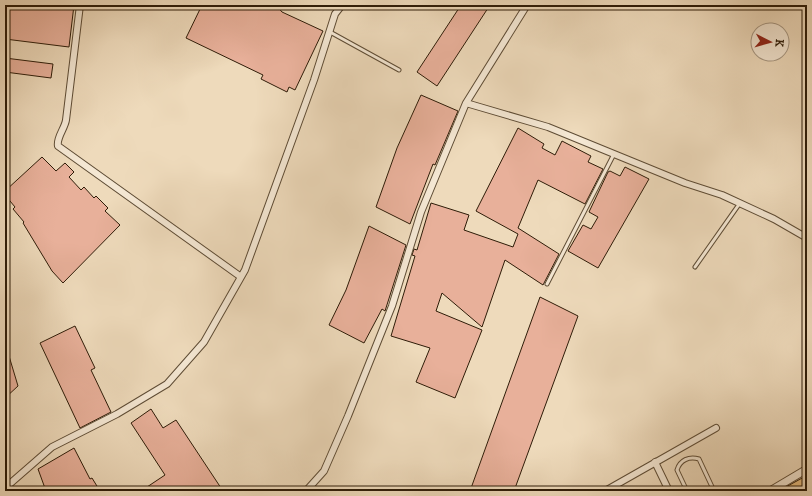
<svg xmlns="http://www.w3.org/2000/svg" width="812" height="496" viewBox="0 0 812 496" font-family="'IM FELL DW Pica',serif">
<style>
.building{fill:#e8b09a;stroke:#2e1c08}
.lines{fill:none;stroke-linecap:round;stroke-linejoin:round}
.service-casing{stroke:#5e4c35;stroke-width:5}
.minor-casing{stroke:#5e4c35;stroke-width:8}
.tertiary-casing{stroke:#5e4c35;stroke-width:9}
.primary-casing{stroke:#2e1c08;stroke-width:11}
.service{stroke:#f4e7d3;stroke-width:3}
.minor{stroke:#f4e7d3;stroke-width:6}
.tertiary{stroke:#f4e7d3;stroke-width:7}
.primary{stroke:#e7bd7e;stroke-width:9}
</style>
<rect width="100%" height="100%" fill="#eedabb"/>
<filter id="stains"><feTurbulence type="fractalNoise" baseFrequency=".005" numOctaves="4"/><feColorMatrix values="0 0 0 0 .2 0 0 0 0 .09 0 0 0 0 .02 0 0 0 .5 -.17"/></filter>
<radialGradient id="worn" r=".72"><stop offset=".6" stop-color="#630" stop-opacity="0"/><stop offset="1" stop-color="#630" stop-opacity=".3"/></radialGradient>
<!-- building -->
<path class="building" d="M5,5H74L69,47L5,39Z
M202,5H276L282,12L323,31L295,90L289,87L287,92L261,79L263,75L186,38Z
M461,5H490L437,86L417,72Z
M5,58L53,64L51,78L5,72Z
M421,95L458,111L435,165L433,164L410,224L376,207L397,148Z
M518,128L544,144L542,148L555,155L562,141L591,156L588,162L603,169L585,204L538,180L518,228L559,254L543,285L505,260L482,327L442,293L436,311L482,330L455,398L416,382L430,348L391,336L415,256L412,255L414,249L417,250L431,203L469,215L464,230L513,247L518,234L476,211Z
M42,157L56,171L65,163L74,172L69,177L81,190L84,187L94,198L96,196L108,208L105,211L120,225L63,283L52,271L23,223L24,222L13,209L15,207L5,195V191Z
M625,167L649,179L598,268L568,251L583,225L591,229L598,217L589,212L608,172L610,171L620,176Z
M369,226L406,245L385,311L382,309L364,343L329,325L346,290Z
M540,297L578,316L514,491H470Z
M75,326L95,368L91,370L111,412L80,428L40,343Z
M5,346H6L18,386L5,398Z
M151,409L163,428L176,420L223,491H141L165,475L131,423Z
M74,448L90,479L92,478L100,491H46L38,469Z"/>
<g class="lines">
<defs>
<path id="service" d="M330,32L399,70
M695,267L740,203
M547,284L614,154
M687,491L677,470C680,460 689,456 699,459L714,491"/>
<path id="minor" d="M80,5L66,120C65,128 56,138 58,146L241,277
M466,103L548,127L685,183L722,195L774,219L807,238
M655,462L669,491
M5,488L52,447L117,414L167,384L204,342L245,270L314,80L335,14L342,5
M306,491L324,471L348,416L392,306L421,212L466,103L527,5
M605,491L716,428"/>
<path id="tertiary" d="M770,491L807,469"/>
<path id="primary" d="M789,491L807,481"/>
</defs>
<!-- service casing -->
<use href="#service" class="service-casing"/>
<!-- minor casing -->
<use href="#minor" class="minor-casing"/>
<!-- tertiary casing -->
<use href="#tertiary" class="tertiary-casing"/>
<!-- primary casing -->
<use href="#primary" class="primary-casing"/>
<!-- service -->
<use href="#service" class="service"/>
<!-- minor -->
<use href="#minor" class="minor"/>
<!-- tertiary -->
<use href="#tertiary" class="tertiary"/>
<!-- primary -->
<use href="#primary" class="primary"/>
</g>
<!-- margin -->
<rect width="812" height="496" fill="none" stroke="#eedabb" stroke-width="20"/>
<rect x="6" y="6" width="800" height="484" fill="none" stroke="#2e1c08" stroke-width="2"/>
<rect x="10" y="10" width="792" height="476" fill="none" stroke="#2e1c08"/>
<!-- north arrow -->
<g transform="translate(770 42) rotate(96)"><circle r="19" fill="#f4e7d3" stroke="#a59682"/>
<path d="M0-3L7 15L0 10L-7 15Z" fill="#8f2418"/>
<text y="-6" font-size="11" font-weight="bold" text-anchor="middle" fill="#2e1c08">K</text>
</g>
<rect width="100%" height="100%" filter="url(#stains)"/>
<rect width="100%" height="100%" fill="url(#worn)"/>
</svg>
